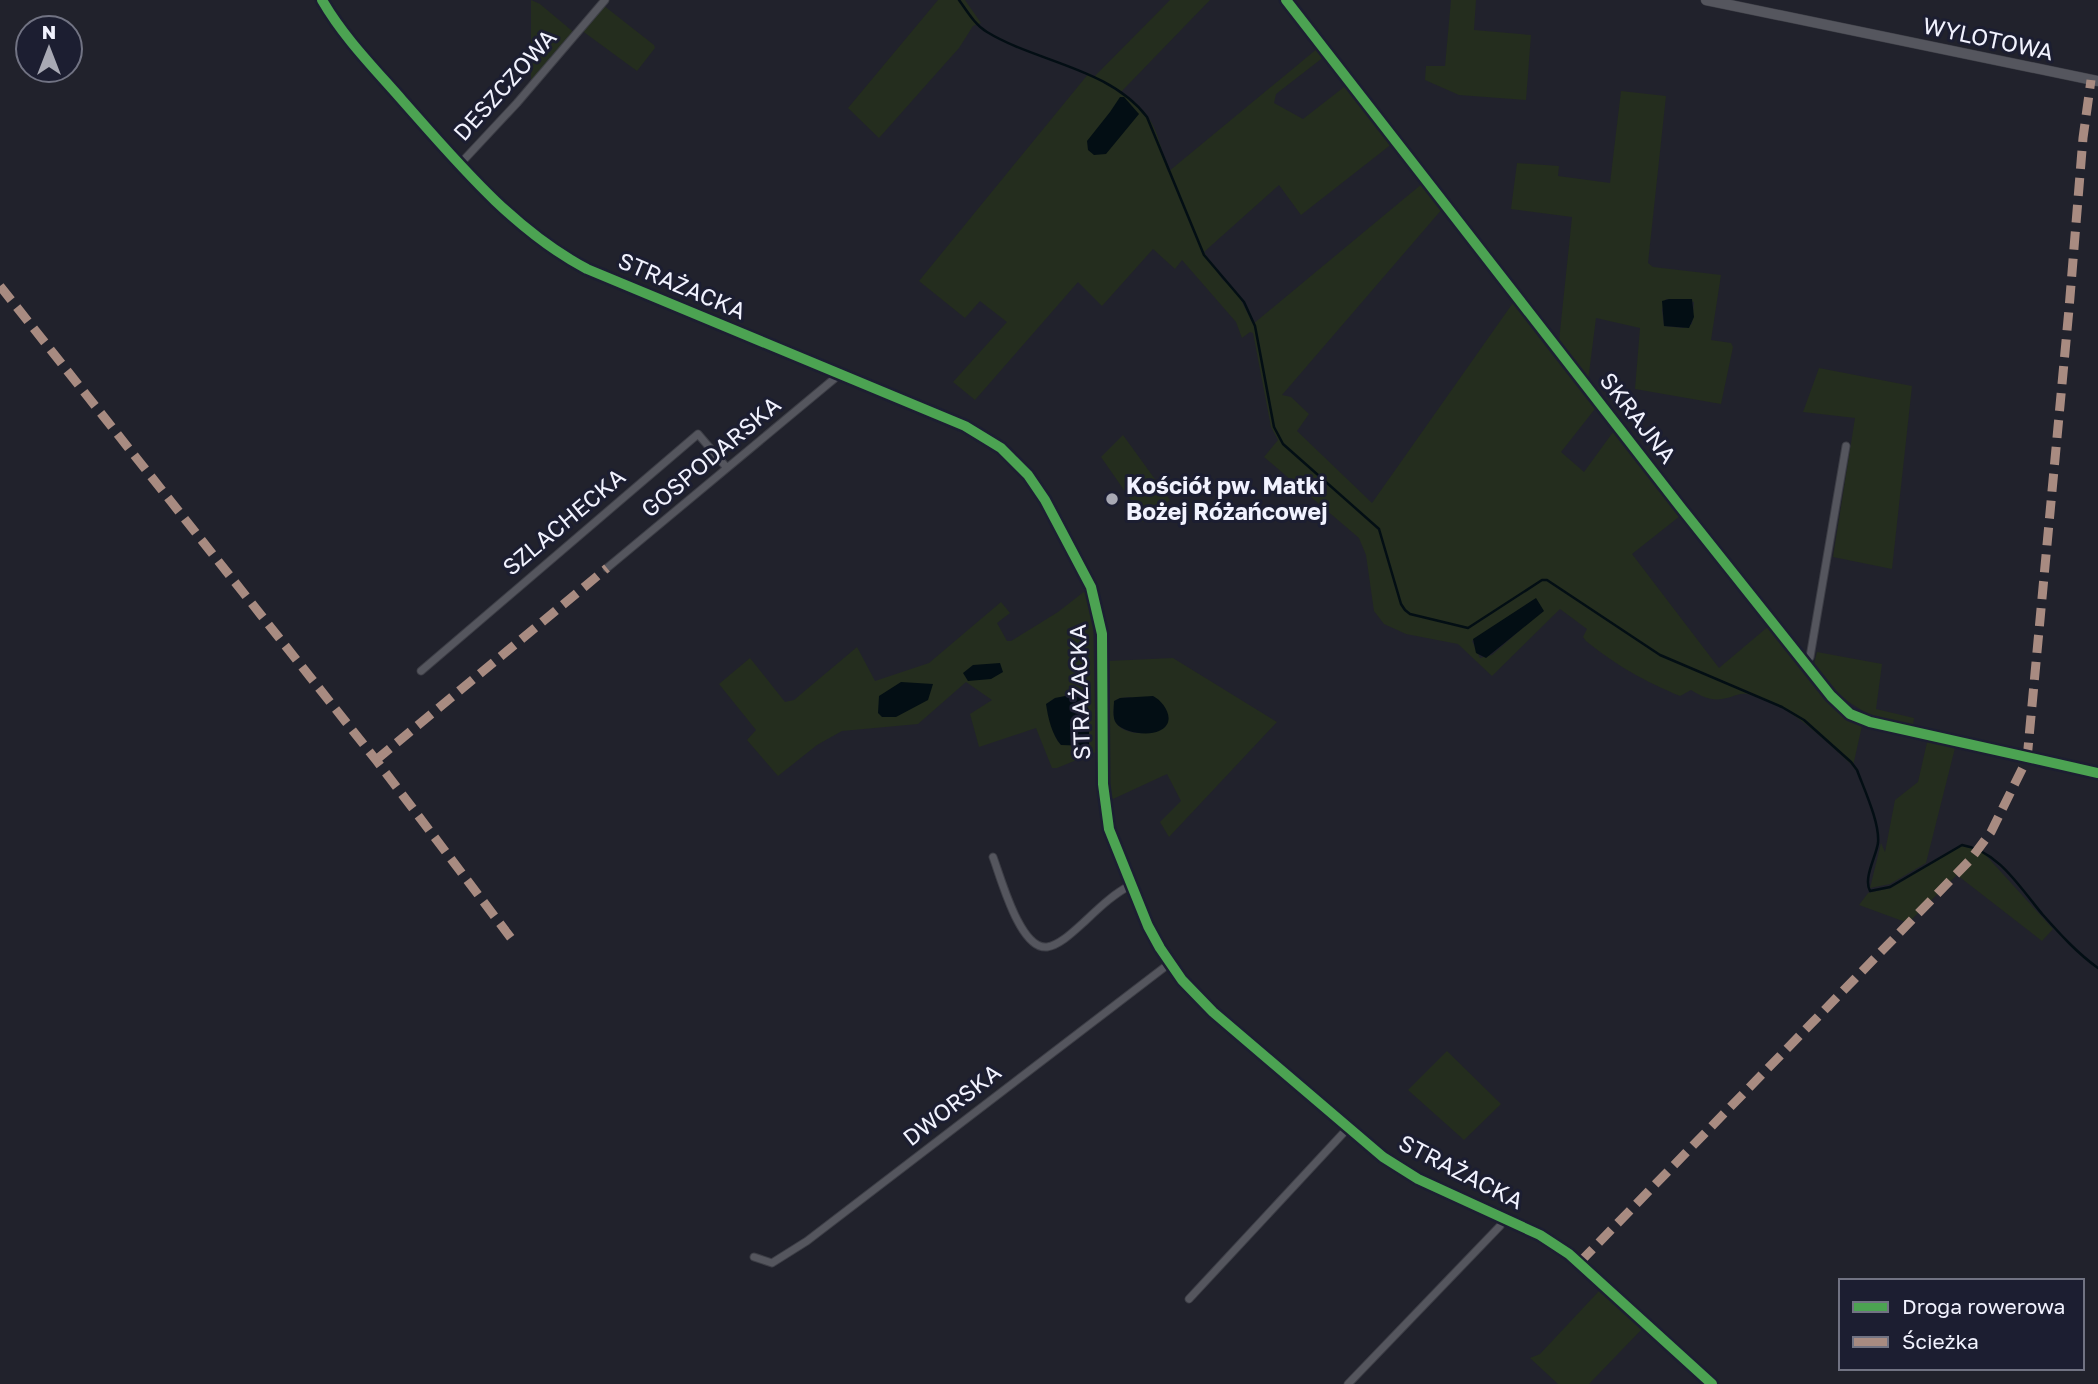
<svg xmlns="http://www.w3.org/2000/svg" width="2098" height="1384" viewBox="0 0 2098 1384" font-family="'Golos Text',sans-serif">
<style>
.green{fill:#242d1e;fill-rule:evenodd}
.water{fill:#030e14}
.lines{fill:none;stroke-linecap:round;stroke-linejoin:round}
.stream{stroke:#030e14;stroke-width:2.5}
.street-casing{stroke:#3d3e46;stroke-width:9}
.secondary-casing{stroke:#3d3e46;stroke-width:11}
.street{stroke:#55565e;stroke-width:7}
.secondary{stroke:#55565e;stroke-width:10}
.quiet{stroke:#a88b81;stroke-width:9;stroke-dasharray:18 9;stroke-linecap:butt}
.cycleway-casing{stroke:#1c1e31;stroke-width:15}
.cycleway{stroke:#4ca352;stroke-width:10}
.poi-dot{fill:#a8a9b4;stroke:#1c1e31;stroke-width:2.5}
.labels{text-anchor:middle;stroke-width:6;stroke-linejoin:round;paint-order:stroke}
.street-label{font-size:23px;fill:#f1f2fe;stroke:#1c1e31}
.poi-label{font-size:23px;font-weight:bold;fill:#f1f2fe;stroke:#1c1e31;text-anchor:start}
</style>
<rect width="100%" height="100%" fill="#21222c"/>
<!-- green -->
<path class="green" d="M531,0L540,4L577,35L531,86Z
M938,0H965L981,23L973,26L959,48L879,138L848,108Z
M1170,0H1210L1121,92C1157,118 1156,131 1168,172L1318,48L1325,56L1276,94L1274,103L1303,119L1348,84L1393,143L1301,215L1279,185L1204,252L1222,279L1238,294L1253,324L1423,183L1443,208L1282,395L1291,397L1309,414L1297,431L1372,503L1515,300L1554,348L1559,341L1572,217L1511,209L1517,163L1559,166L1558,176L1610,183L1621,91L1666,96L1648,263L1653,267L1721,275L1711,340L1731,343L1733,347L1721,404L1635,389L1640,328L1596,318L1588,381L1598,405L1561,452L1584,472L1616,428L1680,516L1632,554L1719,668L1770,625H1776L1835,700L1864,717L1853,766C1824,740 1788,702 1747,694C1742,693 1736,695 1731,697C1714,702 1706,699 1691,690L1680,696C1644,681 1617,666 1586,641L1583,637L1587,629L1560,609L1492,676L1458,644L1406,634L1384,624L1374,611L1366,555L1359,538L1264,457L1278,440L1271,427L1253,333L1250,332L1242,338L1236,322L1182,260L1175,269L1153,249L1102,306L1078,282L975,400L953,382L1007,322L980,301L965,318L919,281L1089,73L1094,77ZM1666,299L1694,302L1692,324L1683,328L1664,326L1662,310ZM1535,599L1542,611L1492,655L1480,658L1472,641Z
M1451,0H1476L1474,30L1531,35L1526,100L1459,95L1425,80L1426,66H1445Z
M603,5L654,45L655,48L637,71L581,30Z
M1819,368L1912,386L1892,569L1833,557L1855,418L1803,412Z
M1123,435L1170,500L1143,522L1132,508L1133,503L1101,457Z
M1085,591L1093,620L1096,752L1057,768H1052L1036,728L979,747L970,714L992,700L966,682L918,724L842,731L817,745L778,776L747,740L756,730L719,684L750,658L785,702L794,700L857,647L875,681L929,663L1001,602L1010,613L997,623L1007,641H1011L1058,612ZM1081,697L1089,710V735L1061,745C1051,734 1051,718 1047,704L1055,698Z
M1817,652L1882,664L1876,709L1914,718L1913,726L1868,714L1836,694L1813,668Z
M1173,658L1277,722L1169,837L1160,822L1181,801L1167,774L1113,799L1110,796L1108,661ZM1130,697L1166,726C1155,735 1127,737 1117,724C1112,718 1114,708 1114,701L1120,698Z
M1928,738L1956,744L1926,863L1890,884L1870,888L1881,843L1885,852L1895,800L1918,782Z
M1961,846L1982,851L2053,929L2042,941L1957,875L1908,923L1859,905L1868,893L1891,888Z
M1447,1051L1501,1104L1464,1140L1408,1090Z
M1599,1291L1642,1329L1589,1384H1558L1530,1358L1540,1354Z"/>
<!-- water -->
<path class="water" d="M1120,97H1124L1139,114L1106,154L1094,155L1088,150L1087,141L1110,112Z
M1669,299H1692L1694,317L1689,328L1664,326L1662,301Z
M1536,598L1544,611L1486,658L1476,653L1473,639Z
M1000,663L1003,672L991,679L968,681L963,673L973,665Z
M901,682L933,684L928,700L896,717H882L878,713L879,696Z
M1070,695L1081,697L1089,710V746L1061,745C1052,735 1048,718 1046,704L1055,698Z
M1153,696C1165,702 1178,723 1159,731C1149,736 1123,733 1116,723C1112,717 1114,708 1114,701L1120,698Z"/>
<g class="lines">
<!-- stream -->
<path class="stream" d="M959,0C967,11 975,25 987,32C1036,62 1110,68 1147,117L1204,255L1244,302L1255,326L1274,427L1283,444L1379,529L1401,604L1405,610L1410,614L1468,628L1542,580H1547L1660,655L1782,707L1804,720L1851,762L1857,770C1864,789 1880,823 1878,843C1876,857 1863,878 1870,891L1890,887L1962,845C1999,851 2020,888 2043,915C2060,934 2077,953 2098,968"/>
<defs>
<path id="street" d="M1286,0L1682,509L1831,696L1850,714L1870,722L2098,773
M460,164L517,103L605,0
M607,568L834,379L837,372
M1805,663L1810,657L1846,446
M421,671L698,434L727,468
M993,857C1001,878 1020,950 1047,947C1060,945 1074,931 1083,923C1098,909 1113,894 1131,885
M754,1257L772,1263L807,1241L1170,963
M1189,1299L1348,1128
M1348,1384L1500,1226L1505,1219"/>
<path id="secondary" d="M322,0C344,38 374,68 402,100C457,162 513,230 587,269L965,426L1001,448L1028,475L1045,500L1091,587L1102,634L1103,784L1109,829L1148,926L1160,948L1182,980L1213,1012L1383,1157L1418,1179L1540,1235L1569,1254L1712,1384
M1706,0L2098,81"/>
</defs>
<!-- street casing -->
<use href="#street" class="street-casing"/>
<!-- secondary casing -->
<use href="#secondary" class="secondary-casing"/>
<!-- street -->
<use href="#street" class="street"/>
<!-- secondary -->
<use href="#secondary" class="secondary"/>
<!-- quiet -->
<path class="quiet" d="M0,286L376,760L514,942
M376,760L607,568
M1580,1262L1970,860L1991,832L2027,759L2069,309L2083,138L2091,80"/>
<defs>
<path id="cycleway" d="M322,0C344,38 374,68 402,100C457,162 513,230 587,269L965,426L1001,448L1028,475L1045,500L1091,587L1102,634L1103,784L1109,829L1148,926L1160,948L1182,980L1213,1012L1383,1157L1418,1179L1540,1235L1569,1254L1712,1384
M1286,0L1682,509L1831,696L1850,714L1870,722L2098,773"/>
</defs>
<!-- cycleway casing -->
<use href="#cycleway" class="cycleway-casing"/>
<!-- cycleway -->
<use href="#cycleway" class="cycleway"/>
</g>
<!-- markers -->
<circle class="poi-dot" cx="1112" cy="499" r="7"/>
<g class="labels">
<!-- street labels -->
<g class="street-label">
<text transform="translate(1988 39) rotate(12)" y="8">WYLOTOWA</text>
<text transform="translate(505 85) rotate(-48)" y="8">DESZCZOWA</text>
<text transform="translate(682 286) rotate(23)" y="8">STRAŻACKA</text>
<text transform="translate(1638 418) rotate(52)" y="8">SKRAJNA</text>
<text transform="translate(711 457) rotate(-40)" y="8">GOSPODARSKA</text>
<text transform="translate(564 522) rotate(-40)" y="8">SZLACHECKA</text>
<text transform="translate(1080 692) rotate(-92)" y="8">STRAŻACKA</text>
<text transform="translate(952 1105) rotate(-38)" y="8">DWORSKA</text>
<text transform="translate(1461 1172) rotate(27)" y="8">STRAŻACKA</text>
</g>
<!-- poi labels -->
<g class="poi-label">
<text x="1126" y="494">Kościół pw. Matki<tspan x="1126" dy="26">Bożej Różańcowej</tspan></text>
</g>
</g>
<!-- legend -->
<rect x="1839" y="1279" width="245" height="91" fill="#1c1e31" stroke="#717383" stroke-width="2"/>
<rect x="1853" y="1302" width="35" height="10" fill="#4ca352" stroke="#717383" stroke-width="2"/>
<text x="1902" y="1314" font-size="21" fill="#f1f2fe">Droga rowerowa</text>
<rect x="1853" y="1337" width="35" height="10" fill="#a88b81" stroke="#717383" stroke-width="2"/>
<text x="1902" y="1349" font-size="21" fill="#f1f2fe">Ścieżka</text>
<!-- north arrow -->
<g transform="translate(49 49)"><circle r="33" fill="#1c1e31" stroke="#717383" stroke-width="2"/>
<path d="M0-5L12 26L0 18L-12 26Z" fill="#a8a9b4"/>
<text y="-10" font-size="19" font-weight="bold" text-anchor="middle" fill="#f1f2fe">N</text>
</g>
</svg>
